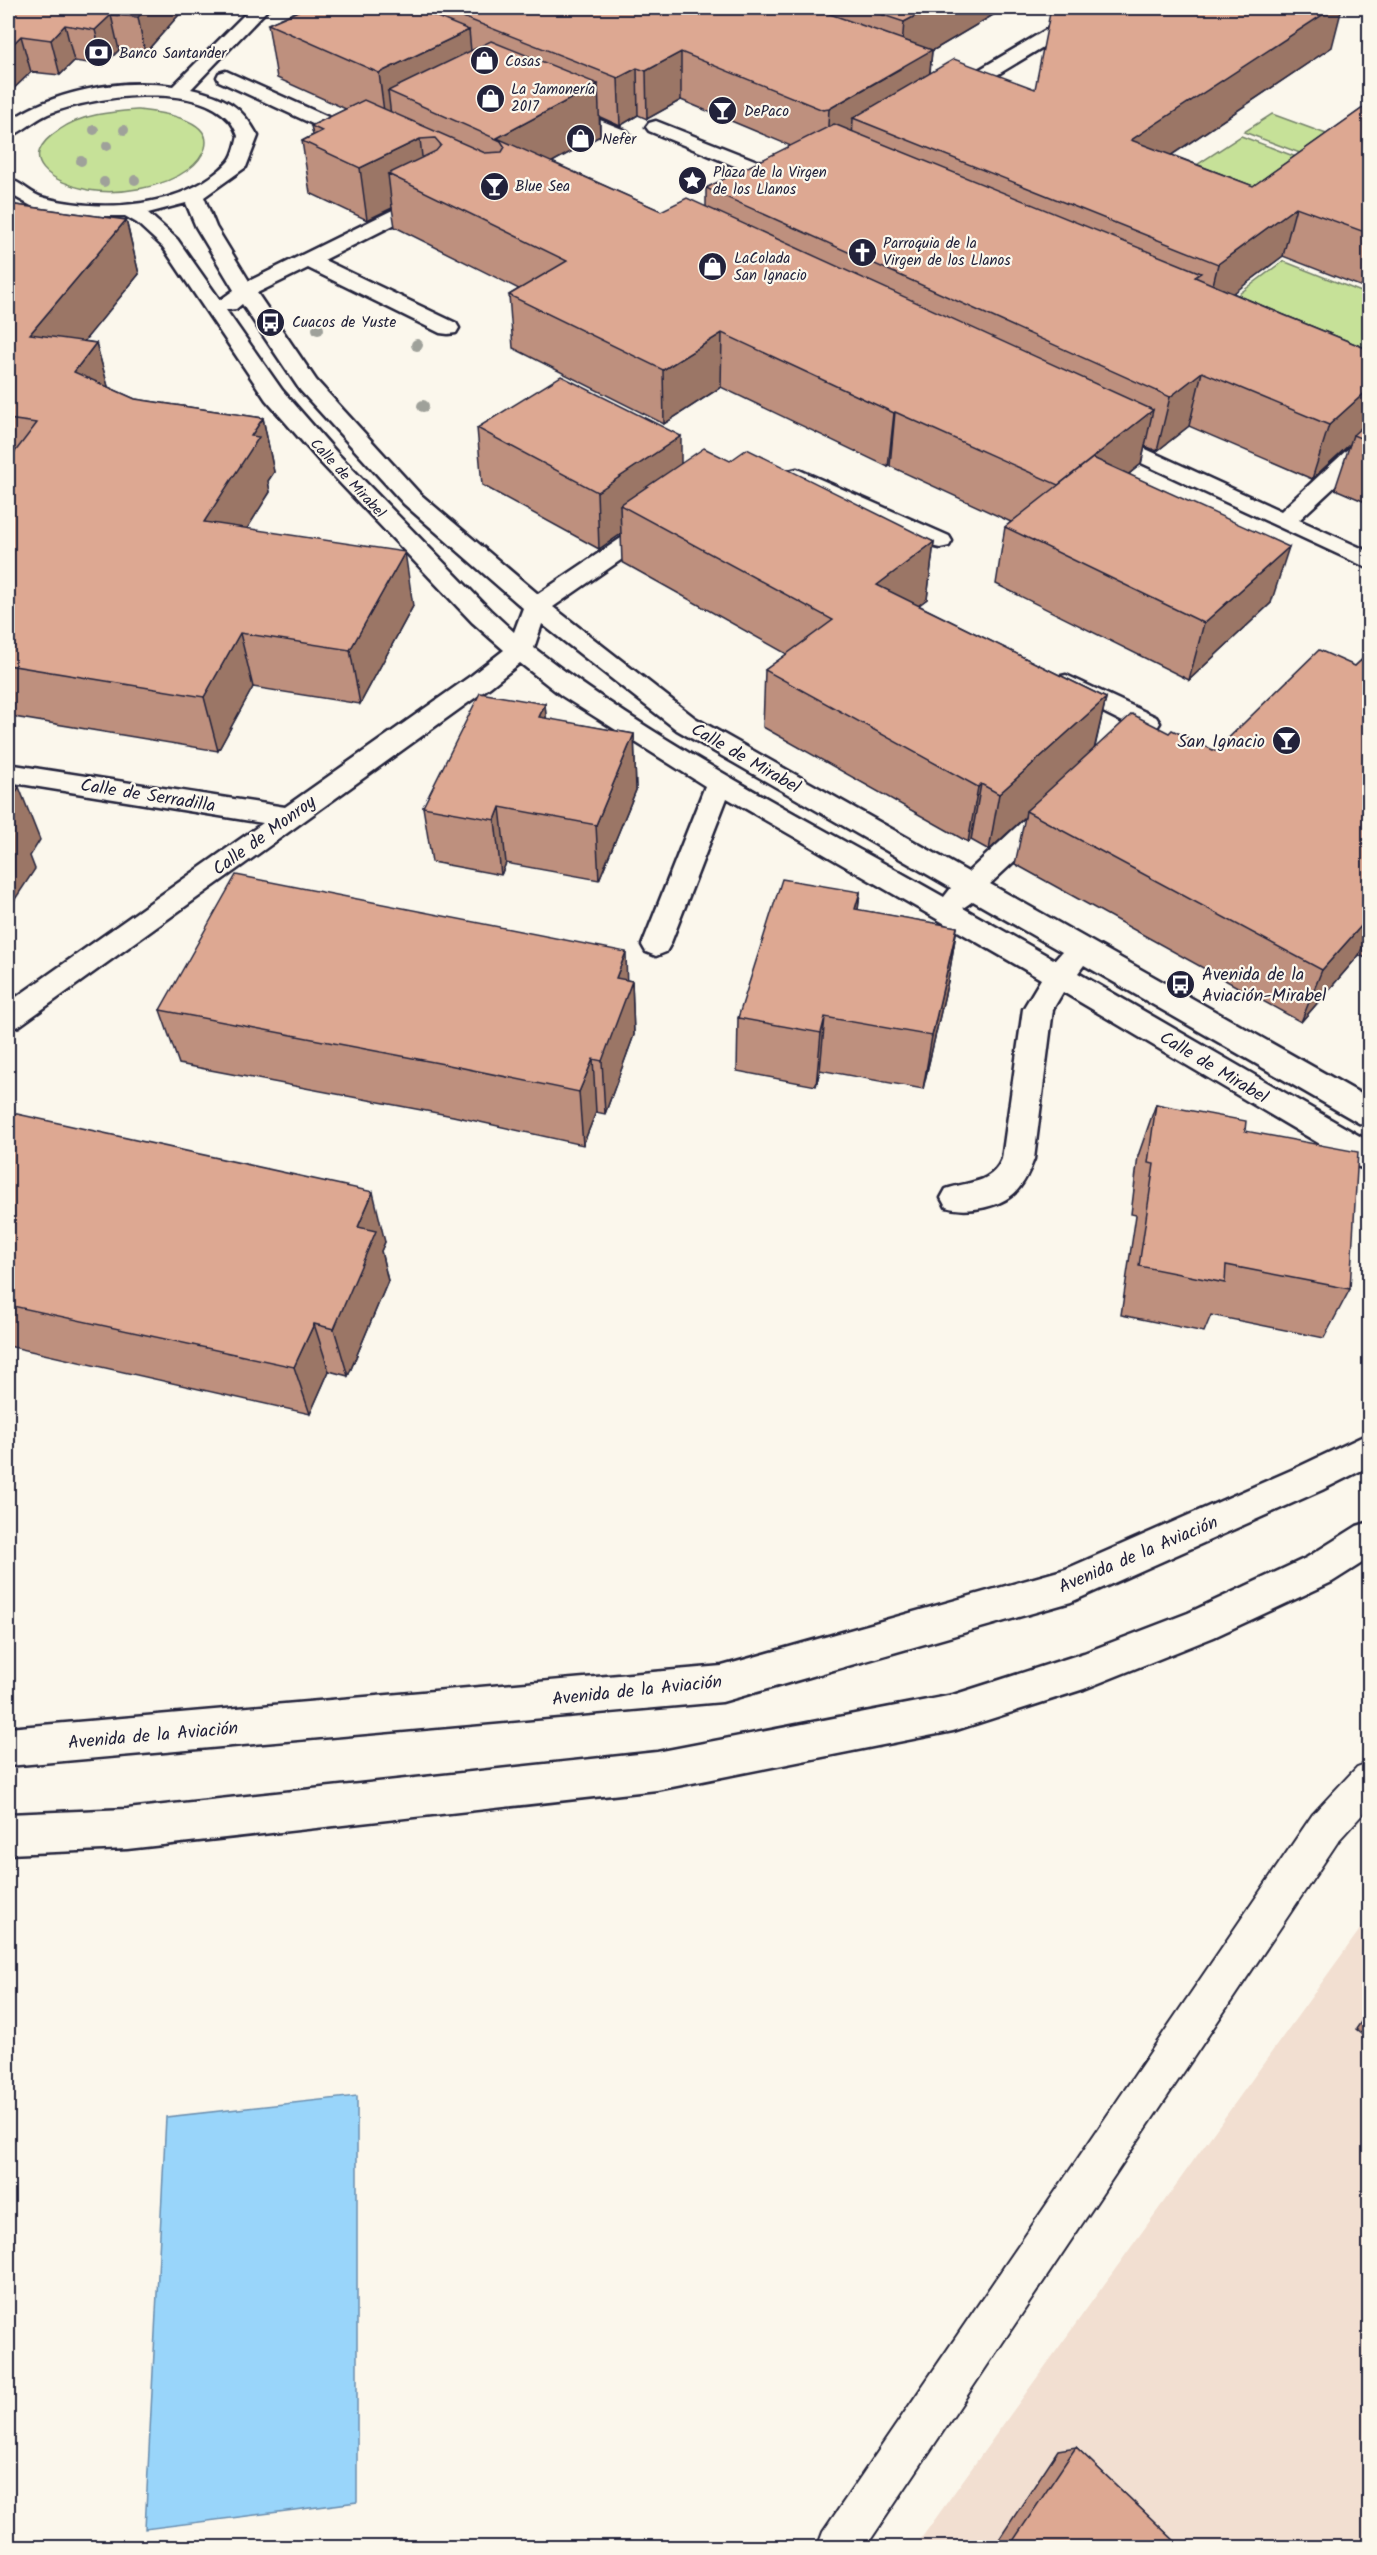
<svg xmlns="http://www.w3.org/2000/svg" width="1377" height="2555" viewBox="0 0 1377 2555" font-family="Kalam,sans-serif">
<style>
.built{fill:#f2dfd1}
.green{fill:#c6e198;stroke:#74826a;stroke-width:1.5}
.water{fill:#99d5fa;stroke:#698dae;stroke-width:1.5}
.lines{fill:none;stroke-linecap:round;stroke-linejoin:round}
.service-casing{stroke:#22223b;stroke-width:4}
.pedestrian-casing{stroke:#22223b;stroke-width:5}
.minor-casing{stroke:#22223b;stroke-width:5}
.secondary-casing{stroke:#22223b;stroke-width:5}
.service{fill:#fbf7ec;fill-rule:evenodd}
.pedestrian{fill:#fbf7ec;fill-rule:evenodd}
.minor{fill:#fbf7ec;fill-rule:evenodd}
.secondary{fill:#fbf7ec;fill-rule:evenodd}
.tree{fill:#9fa19a}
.wall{fill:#be907e;stroke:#22223b;stroke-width:1.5;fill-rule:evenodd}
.shaded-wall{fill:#9b7666;stroke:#22223b;stroke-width:1.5}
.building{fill:#dda892;stroke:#22223b;stroke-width:1.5}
.labels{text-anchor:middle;stroke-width:4.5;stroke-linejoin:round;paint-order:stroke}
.far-poi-label{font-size:15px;fill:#22223b;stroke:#fbf7ec;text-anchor:start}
.far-street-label{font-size:15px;fill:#22223b;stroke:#fbf7ec}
.poi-label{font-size:18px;fill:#22223b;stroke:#fbf7ec;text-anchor:end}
.street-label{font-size:18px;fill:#22223b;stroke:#fbf7ec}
</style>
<rect width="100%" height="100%" fill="#fbf7ec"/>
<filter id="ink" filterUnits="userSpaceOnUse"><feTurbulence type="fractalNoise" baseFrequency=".0167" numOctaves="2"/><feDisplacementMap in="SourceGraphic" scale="12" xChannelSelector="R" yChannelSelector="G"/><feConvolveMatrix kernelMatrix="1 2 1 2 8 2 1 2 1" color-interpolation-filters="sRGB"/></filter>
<g filter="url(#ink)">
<!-- built -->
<path class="built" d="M1369,1917V2547H915Z"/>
<!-- green -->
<path class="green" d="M138,110C156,112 214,118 205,148C202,157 197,163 189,169C163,188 120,195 88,190C54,183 13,160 59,130C82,114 111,112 138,110Z
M1272,114L1348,142L1321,161L1244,132Z
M1241,136L1317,165L1230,225L1152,194Z
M1283,261L1369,295V357L1231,300Z"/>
<!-- water -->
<path class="water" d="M357,2096V2502L145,2529L166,2117Z"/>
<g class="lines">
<defs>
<path id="service" d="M1370,1762V1806L1339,1840L865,2548H817L823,2532L1313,1814L1357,1767Z"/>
<path id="pedestrian" d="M226,71L368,135L371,139L368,143H354L219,81L217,77L219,73Z
M558,103L627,131L630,135L627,139H613L551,113L549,109L551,105Z
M1102,429L1281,511L1362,436L1370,434V454L1299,520L1370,552V569L1094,441L1091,436L1094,431Z"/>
<path id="minor" d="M251,8H269L191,89C225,97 241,105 258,136L246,167L204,197L216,227L249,281L425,194H439L442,198L439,202L324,260L456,323L459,328L456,333L448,334L440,333L308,268L257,293L316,380L420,494L538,594L651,518L659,516L667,518L671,523L667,528L553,607L695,718L968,872L1044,801L1054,799L1064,801L1068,808L1064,815L990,884L1370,1099V1126L1359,1123L1084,965L1078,973L1370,1142V1170L1359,1167L1063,992L1053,1009L1034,1159C1030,1169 1026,1180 1019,1188C1005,1207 967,1214 946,1207L941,1198L946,1189C969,1181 991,1185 1002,1159L1023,1009L1041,979L727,798L670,945L666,952L656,956L646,952L642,945L705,786L562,696L520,663L490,687L19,1026L8,1029V1003L263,823L8,782V764L285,807L472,675L504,650L472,622L322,464L266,400L163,247L137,223L125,216H73L35,208L8,193V179C22,182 31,195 45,198C103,213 185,208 228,162C234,156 236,144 238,136C236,131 233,124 229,120C194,80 91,97 48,114C34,120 22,133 8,137V122C52,91 120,78 173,86ZM186,203L196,227L234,290L220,300L177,239L148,213ZM242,304L300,390L404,504L523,608L514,632L490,610L338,454L282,390L226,310L236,309ZM542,624L677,730L951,888L944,897C805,818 660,746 534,648ZM973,901L1062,952L1055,960L963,908Z
M1083,8H1104L1101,12L957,99H943L941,95L943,91Z
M656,121L757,161L804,164L807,168L804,172L797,174L747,171L649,131L646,127L649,123Z
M797,469L949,536L952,541L949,546L940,548L931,546L789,481L785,476L789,471Z
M1066,675L1156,717L1160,723C1151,738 1137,752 1119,747L1115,741L1129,725L1057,689L1053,683L1057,677Z"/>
<path id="secondary" d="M1370,1433V1466L1322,1490L1071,1602L722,1702L8,1766V1728L722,1666L1066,1569L1296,1468Z
M1370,1522V1558L1332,1582L1214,1637L1084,1689L953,1731L657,1790L127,1849L8,1854V1814L127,1809L657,1752L953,1695L1084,1653L1188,1613L1306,1558L1357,1526Z"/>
</defs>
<!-- service casing -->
<use href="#service" class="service-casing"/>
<!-- pedestrian casing -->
<use href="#pedestrian" class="pedestrian-casing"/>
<!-- minor casing -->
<use href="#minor" class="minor-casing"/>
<!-- secondary casing -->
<use href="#secondary" class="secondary-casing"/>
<!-- service -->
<use href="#service" class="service"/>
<!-- pedestrian -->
<use href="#pedestrian" class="pedestrian"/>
<!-- minor -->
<use href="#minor" class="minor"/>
<!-- secondary -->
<use href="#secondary" class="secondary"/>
</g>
<!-- trees -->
<g class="tree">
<circle cx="94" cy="130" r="5"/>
<circle cx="124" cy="130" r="5"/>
<circle cx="107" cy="146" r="5"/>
<circle cx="81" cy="161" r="5"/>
<circle cx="135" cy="180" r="5"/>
<circle cx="104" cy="182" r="5"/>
<circle cx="318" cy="329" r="6"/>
<circle cx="417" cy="345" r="6"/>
<circle cx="423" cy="406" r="6"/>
</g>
<!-- wall -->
<path class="wall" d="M8,8H185L145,53L119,50L104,65L74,61L60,75L31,72L8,94Z
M305,8H1005L932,51L930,73L1035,89L1332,47L1172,155L1253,186L1370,103V290L1283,256L1233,293L1284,315L1370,350V504L1335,489L1350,444L1312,479L1189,426L1157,451L1145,446L1141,464L1129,474L1271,603L1189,680L996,584L1005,527L1011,522L890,466L888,467L721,387L664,424L513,348L509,295L519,289L395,227L392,208L367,220L310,193L302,141L313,135L311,126L346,109L277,78L268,24ZM681,100L791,146L706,188V207L661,211L552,162L600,136V117L620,126L638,115L647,119Z
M8,204L126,220L139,274L84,341L96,343L108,387L135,399L263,418L274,472L268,481L270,492L247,528L413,606L360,704L253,687L218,751L8,716Z
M477,428L681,463L730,461L934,542L927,599L918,605L1106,698L1095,747L1169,733L1215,751L1355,666L1370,652V960L1359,955L1301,1022L1015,864L1025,817L989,850L971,840L968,842L763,727L765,670L787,654L622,562L621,534L599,549L482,485Z
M1370,528V539L1366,537Z
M545,704L546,719L634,734L636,790L599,880L506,863L501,875L432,862L423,807Z
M860,892L858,910L957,927L948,981L923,1089L820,1070L816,1086L737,1071L738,1018Z
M627,980L632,981L634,1035L605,1114L596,1112L583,1145L453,1116L179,1064L160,1010Z
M1156,1104L1245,1131L1350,1289L1324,1338L1211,1315L1204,1332L1121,1315L1136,1215L1131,1214L1138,1156Z
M8,1112L385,1242L381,1251L388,1281L348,1376L329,1371L310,1414L8,1346Z
M1370,2009V2040L1356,2029Z
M1076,2447L1181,2547H994L1058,2450Z"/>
<!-- shaded-wall -->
<path class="shaded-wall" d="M146,8H185L145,53L138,17Z
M768,8H787L767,43Z
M930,8H1005L932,51L927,98L853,118L852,143L826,158L829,109L900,69L904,22Z
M1294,8H1342L1332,47L1122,188L1131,140Z
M111,15L119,50L104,65L95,30Z
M65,25L74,61L60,75L51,40Z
M469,30L474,83L388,91L392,124L386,127L379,73Z
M21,36L31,72L8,94V49Z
M681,52V100L647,119L646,71Z
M637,68L638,115L620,126L618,78Z
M598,84L600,136L508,186L505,147L501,141L497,138Z
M420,139L426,191L388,174L392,208L367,220L360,168Z
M1296,207L1283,256L1206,314L1218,264Z
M126,220L139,274L46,388L30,334Z
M722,333L721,387L664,424L663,370Z
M96,343L111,397L74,372Z
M1202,372L1189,426L1157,451L1170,397Z
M1370,388V433L1353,435L1350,444L1312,479L1329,425Z
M1153,410L1141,464L1048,539L1058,485Z
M895,412L890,466L888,467L894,413Z
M263,418L274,472L268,481L270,492L217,577L204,522L251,436Z
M681,436V493L620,505L621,534L599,549L597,492Z
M934,542L927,599L871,642L877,585Z
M1289,547L1271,603L1189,680L1204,623Z
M405,552L413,606L360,704L350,650Z
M240,633L253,687L218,751L204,697Z
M1106,698L1093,754L1026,811L1025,817L989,850L999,794Z
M545,704L550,761L539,717Z
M634,734L636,790L599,880L596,825Z
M981,784L971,840L968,842L978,787Z
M19,787L40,840L30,856L35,869L8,910V804Z
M500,807L506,863L501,875L495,820Z
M860,892L854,947L855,909Z
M1370,916V930L1359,955L1301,1022L1322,970Z
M957,927L948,981L923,1089L932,1036Z
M626,952L627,993L632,981L634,1035L605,1114L602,1061L616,978Z
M825,1017L820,1070L816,1086L821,1033Z
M593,1059L596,1112L583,1145L579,1092Z
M373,1192L385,1242L381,1251L388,1281L348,1376L334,1329L358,1227Z
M314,1324L329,1371L310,1414L294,1367Z
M8,2133L12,2136L8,2188Z"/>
<!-- building -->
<path class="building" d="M8,8H146L138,17L111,15L95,30L65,25L51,40L21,36L8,49Z
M305,8H415L469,30L379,73L268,24Z
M440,8H754L763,11H777L783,8H813L932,50L829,109L823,110L681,52L646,71L637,68L618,78Z
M862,8H930L904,22Z
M1051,8H1333L1131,140L1253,186L1370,103V234L1296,207L1218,264L853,118L954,59L1035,89Z
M491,41L598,84L497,138L661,211L687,198L1153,410L1058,485L895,412L894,413L722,333L663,370L509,295L567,261L388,174L436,151L441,145L435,138L420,139L360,168L302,141L322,131L311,126L364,100L485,153L502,152L505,147L501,141L388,91Z
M834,124L1201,273L1195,277L1284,315L1370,350V388L1329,425L1202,372L1170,397L706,188Z
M8,204L126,220L30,334L96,343L74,372L135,399L263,418L251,436L259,437L204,522L405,552L350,650L240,633L204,697L8,665V461L37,423L8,419Z
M561,376L681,436L597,492L477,428Z
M1370,420V442L1353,435Z
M704,448L730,461L747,449L934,542L877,585L1106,698L999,794L981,784L978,787L765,670L833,620L620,505Z
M1093,458L1289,547L1204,623L1005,527Z
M1319,650L1355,666L1370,652V916L1322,970L1026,811L1132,714L1169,733L1172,730L1215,751Z
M480,693L545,704L539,717L634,734L596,825L500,807L495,820L423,807Z
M8,785L19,787L8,804Z
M8,814L14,816L8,825Z
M236,875L626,952L616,978L632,981L602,1061L593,1059L579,1092L444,1064L160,1010Z
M782,879L860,892L855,909L957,927L932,1036L825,1017L821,1033L738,1018Z
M1156,1104L1246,1121L1245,1131L1358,1152L1350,1289L1226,1265L1225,1283L1139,1266L1154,1164L1148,1163Z
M8,1112L373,1192L358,1227L376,1231L334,1329L314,1324L294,1367L8,1305Z
M1076,2447L1181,2547H1009Z"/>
</g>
<!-- icons -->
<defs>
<symbol id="bank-disc" viewBox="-11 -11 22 22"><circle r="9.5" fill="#22223b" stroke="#fbf7ec"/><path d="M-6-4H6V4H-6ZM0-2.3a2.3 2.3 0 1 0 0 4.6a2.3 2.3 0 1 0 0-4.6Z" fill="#fff"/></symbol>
<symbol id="shop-disc" viewBox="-11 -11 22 22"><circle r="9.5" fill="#22223b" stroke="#fbf7ec"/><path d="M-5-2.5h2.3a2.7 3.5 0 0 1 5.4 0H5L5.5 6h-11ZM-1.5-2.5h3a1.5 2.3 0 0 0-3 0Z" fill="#fff"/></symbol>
<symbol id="bar-disc" viewBox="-11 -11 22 22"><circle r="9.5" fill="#22223b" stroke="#fbf7ec"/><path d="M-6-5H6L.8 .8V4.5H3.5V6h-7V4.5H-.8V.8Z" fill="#fff"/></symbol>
<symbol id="sight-disc" viewBox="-11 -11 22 22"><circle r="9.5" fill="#22223b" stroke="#fbf7ec"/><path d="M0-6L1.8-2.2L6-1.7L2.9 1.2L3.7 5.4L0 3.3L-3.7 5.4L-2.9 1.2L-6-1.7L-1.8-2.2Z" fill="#fff"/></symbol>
<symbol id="church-disc" viewBox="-11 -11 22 22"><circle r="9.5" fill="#22223b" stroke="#fbf7ec"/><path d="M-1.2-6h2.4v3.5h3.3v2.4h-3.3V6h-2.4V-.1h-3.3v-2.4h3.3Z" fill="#fff"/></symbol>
<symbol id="bus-disc" viewBox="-11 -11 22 22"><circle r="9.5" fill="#22223b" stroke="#fbf7ec"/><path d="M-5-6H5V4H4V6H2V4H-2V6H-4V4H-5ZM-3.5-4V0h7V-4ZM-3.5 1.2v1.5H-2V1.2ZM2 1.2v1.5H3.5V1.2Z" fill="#fff"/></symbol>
</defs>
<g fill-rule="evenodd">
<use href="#bank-disc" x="82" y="36" width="33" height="33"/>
<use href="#shop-disc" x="468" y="44" width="33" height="33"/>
<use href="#shop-disc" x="474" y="82" width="33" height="33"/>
<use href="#bar-disc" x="706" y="94" width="33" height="33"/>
<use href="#shop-disc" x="564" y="122" width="33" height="33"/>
<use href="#sight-disc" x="676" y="164" width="33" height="33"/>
<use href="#bar-disc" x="478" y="170" width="33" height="33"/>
<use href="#church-disc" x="846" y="236" width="33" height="33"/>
<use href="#shop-disc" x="696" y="250" width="33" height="33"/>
<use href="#bus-disc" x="254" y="306" width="33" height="33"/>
<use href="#bar-disc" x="1270" y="724" width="33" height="33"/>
<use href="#bus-disc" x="1164" y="968" width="33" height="33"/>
</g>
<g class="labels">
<!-- far-poi labels -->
<g class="far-poi-label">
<text x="119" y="58">Banco Santander</text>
<text x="505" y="66">Cosas</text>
<text x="511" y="94">La Jamonería<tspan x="511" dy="17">2017</tspan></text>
<text x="744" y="116">DePaco</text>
<text x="602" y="144">Nefer</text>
<text x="713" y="177">Plaza de la Virgen<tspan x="713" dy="17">de los Llanos</tspan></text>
<text x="515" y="191">Blue Sea</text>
<text x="883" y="248">Parroquia de la<tspan x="883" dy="17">Virgen de los Llanos</tspan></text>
<text x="734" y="263">LaColada<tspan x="734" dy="17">San Ignacio</tspan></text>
<text x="292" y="327">Cuacos de Yuste</text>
</g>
<!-- far-street labels -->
<g class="far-street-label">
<text transform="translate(348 478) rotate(47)" y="5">Calle de Mirabel</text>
</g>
<!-- poi labels -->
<g class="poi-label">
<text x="1265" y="747">San Ignacio</text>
<text x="1202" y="980" text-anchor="start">Avenida de la<tspan x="1202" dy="21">Aviación-Mirabel</tspan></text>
</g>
<!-- street labels -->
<g class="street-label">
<text transform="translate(746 758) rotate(30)" y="6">Calle de Mirabel</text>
<text transform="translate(148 795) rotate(9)" y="6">Calle de Serradilla</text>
<text transform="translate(264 835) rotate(-36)" y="6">Calle de Monroy</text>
<text transform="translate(1214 1067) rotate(31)" y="6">Calle de Mirabel</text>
<text transform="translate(1138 1554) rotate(-23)" y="6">Avenida de la Aviación</text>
<text transform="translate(637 1690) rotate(-6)" y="6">Avenida de la Aviación</text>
<text transform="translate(153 1735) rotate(-5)" y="6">Avenida de la Aviación</text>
</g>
</g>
<!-- margin -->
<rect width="1377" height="2555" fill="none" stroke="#fbf7ec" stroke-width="30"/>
<rect x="15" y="15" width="1347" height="2525" fill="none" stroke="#22223b" stroke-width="2" filter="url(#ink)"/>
</svg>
